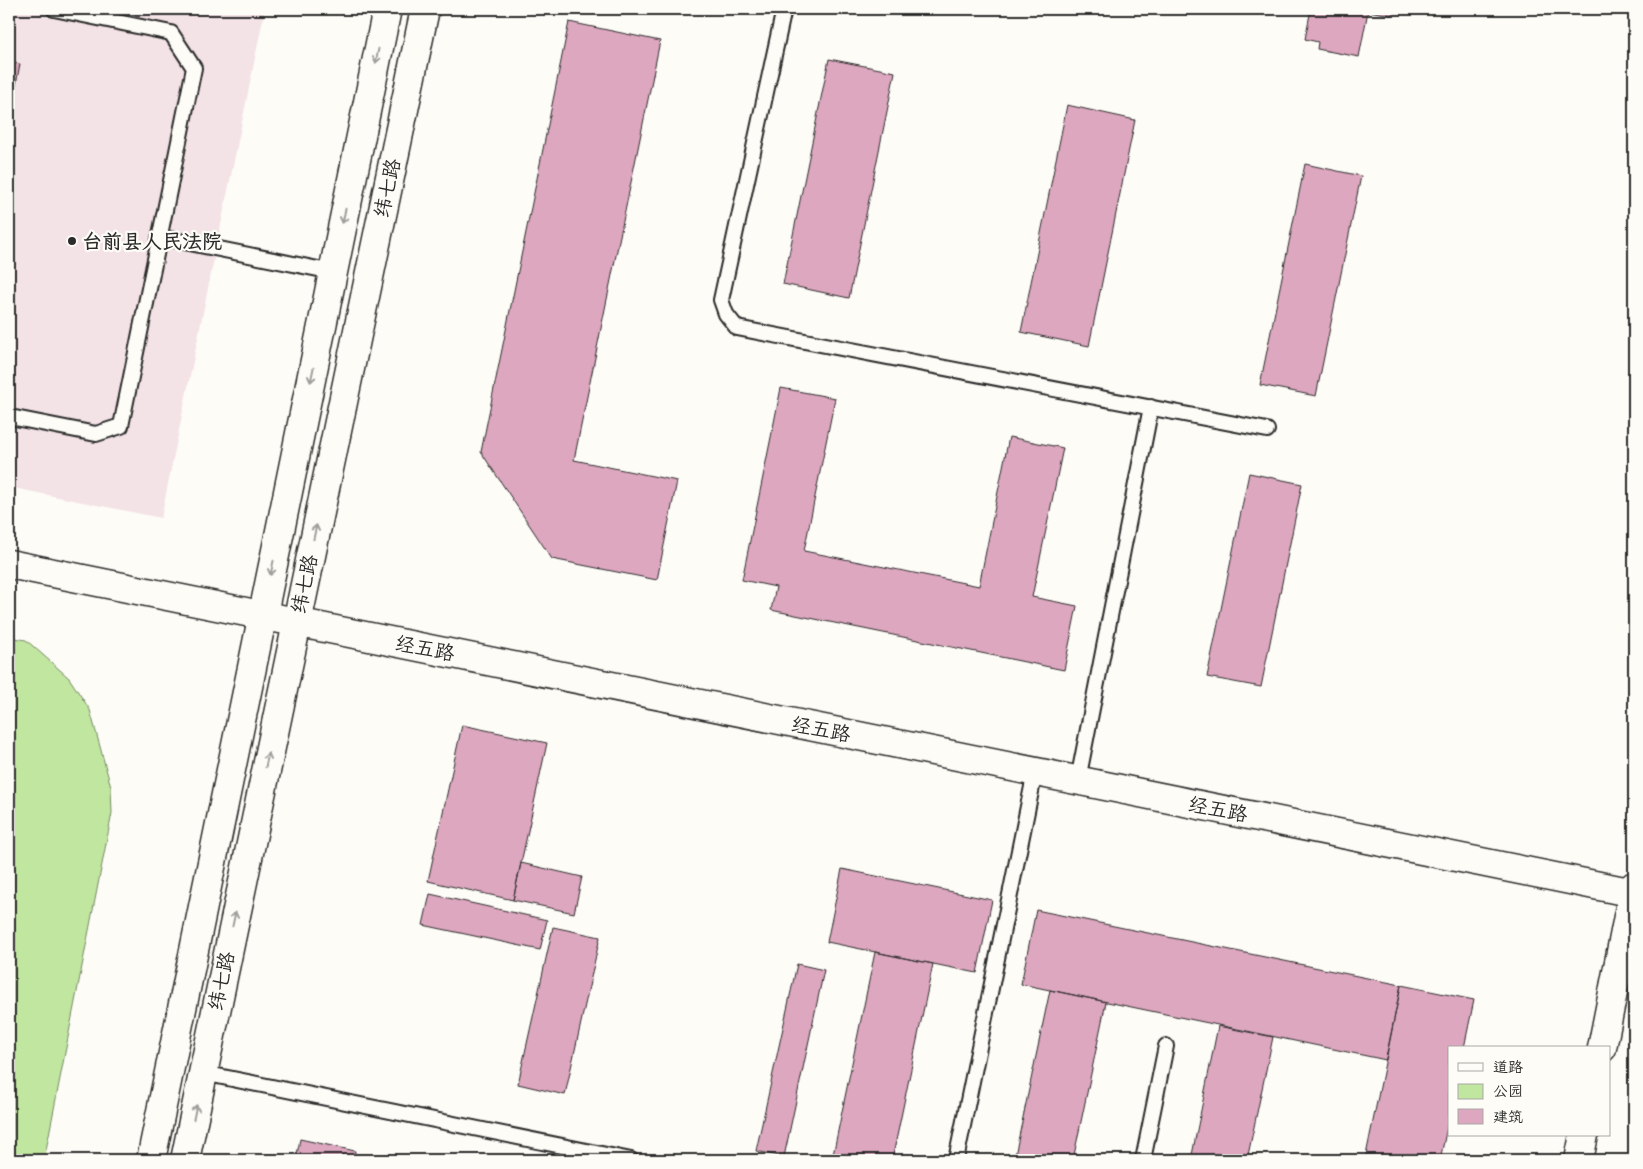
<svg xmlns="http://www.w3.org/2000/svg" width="1643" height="1169" viewBox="0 0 1643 1169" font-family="Caveat,'LXGW WenKai TC',sans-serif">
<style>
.built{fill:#f3e2e6}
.green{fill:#c1e6a0;stroke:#768866}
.building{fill:#dda7bf;stroke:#2b2b2b}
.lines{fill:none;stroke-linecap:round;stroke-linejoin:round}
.service-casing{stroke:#2b2b2b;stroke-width:18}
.tertiary-casing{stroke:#2b2b2b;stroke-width:31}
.secondary-casing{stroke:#2b2b2b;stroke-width:31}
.service{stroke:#fdfcf7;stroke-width:14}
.tertiary{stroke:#fdfcf7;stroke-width:28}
.secondary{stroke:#fdfcf7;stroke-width:28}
.oneway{stroke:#9e9e9b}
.poi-dot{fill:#2b2b2b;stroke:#fdfcf7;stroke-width:2}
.labels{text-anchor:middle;stroke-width:4.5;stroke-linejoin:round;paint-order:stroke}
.street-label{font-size:20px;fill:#2b2b2b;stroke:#fdfcf7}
.poi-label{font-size:20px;font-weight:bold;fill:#2b2b2b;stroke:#fdfcf7;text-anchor:start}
</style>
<rect width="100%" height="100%" fill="#fdfcf7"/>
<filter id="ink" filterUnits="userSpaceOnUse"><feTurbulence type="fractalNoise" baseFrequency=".02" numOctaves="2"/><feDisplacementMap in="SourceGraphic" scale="10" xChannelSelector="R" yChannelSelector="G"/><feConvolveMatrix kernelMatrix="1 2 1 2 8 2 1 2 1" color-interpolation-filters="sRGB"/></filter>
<g filter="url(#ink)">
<!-- built -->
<path class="built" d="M9,9H265L161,518L9,487Z"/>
<!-- green -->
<path class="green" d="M9,637L26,640L69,678L90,710L111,787L112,813L44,1160H9Z"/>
<!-- building -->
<path class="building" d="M1311,9L1325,10L1394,9L1392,15L1368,11L1359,57L1317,49L1318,42L1305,39Z
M569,22L660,41L574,460L677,481L657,580L552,559L481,452Z
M829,59L895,72L849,298L783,284Z
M9,62L20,64L9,120Z
M1067,105L1135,120L1089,346L1021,332Z
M1305,164L1361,176L1316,396L1260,385Z
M781,388L835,398L804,551L979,586L1009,437L1063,448L1032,597L1077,606L1064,670L771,610L776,587L742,580Z
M1249,473L1302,484L1261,687L1207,677Z
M462,725L547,743L513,900L428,881Z
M521,863L582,877L574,913L513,900Z
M842,869L992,900L977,973L827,942Z
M430,894L547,920L540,950L423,925Z
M1036,910L1401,985L1386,1060L1021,984Z
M553,927L600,937L565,1095L518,1084Z
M875,952L933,964L892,1160H832Z
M797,964L824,970L784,1157L756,1151Z
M1401,985L1474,1000L1464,1048H1449V1118L1440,1160H1365Z
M1050,990L1106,1002L1073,1160H1014Z
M1218,1026L1273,1037L1247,1160H1191Z
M300,1139L355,1151L354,1160H296Z
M404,1157L420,1160H403Z"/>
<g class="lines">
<defs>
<path id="service" d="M784,9L721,300L726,314L737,328L1267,430
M160,237L333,272
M10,417L96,434L121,426L194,68L171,33L54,9
M1078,780L1151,407
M203,1073L631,1160
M956,1160L1035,772
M1143,1160L1166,1046"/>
<path id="tertiary" d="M9,564L1634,893
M1602,1048L1634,886
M1579,1160L1584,1135"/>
<path id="secondary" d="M151,1160L387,9
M185,1160L425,9"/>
</defs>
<!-- service casing -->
<use href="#service" class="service-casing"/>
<!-- tertiary casing -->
<use href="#tertiary" class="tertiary-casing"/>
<!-- secondary casing -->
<use href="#secondary" class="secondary-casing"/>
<!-- service -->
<use href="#service" class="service"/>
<!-- tertiary -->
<use href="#tertiary" class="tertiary"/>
<!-- secondary -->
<use href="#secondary" class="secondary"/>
</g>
<!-- one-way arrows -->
<defs><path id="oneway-shaft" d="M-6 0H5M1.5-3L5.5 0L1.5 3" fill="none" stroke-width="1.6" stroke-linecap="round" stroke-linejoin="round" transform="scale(1.25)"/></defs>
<g class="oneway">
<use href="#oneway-shaft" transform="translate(377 56) rotate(102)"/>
<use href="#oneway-shaft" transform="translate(344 216) rotate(102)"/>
<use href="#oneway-shaft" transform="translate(312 375) rotate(102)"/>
<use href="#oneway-shaft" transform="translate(315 532) rotate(-78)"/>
<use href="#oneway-shaft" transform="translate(272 568) rotate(102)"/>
<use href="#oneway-shaft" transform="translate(267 760) rotate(-78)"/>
<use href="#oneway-shaft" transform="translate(234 919) rotate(-78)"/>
<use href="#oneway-shaft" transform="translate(195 1112) rotate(-78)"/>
</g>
</g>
<!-- markers -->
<circle class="poi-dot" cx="72" cy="241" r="5"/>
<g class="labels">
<!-- street labels -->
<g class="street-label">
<text transform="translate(387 188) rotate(-78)" y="7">纬七路</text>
<text transform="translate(304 584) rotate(-78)" y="7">纬七路</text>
<text transform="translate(425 648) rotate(11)" y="7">经五路</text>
<text transform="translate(821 729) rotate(11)" y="7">经五路</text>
<text transform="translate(1218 809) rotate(11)" y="7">经五路</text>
<text transform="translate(221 981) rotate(-78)" y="7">纬七路</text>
</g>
<!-- poi labels -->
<g class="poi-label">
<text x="82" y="248">台前县人民法院</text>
</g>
</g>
<!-- margin -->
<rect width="1643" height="1169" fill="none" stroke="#fdfcf7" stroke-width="30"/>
<rect x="15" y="15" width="1613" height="1139" fill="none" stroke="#2b2b2b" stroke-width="2" filter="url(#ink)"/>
<!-- legend -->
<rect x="1448" y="1046" width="162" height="90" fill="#fdfcf7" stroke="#a9a8a5"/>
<rect x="1458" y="1063" width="25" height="8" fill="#fdfcf7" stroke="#a9a8a5"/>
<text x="1493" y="1072" font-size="15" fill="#2b2b2b">道路</text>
<rect x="1458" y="1084" width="25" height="15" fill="#c1e6a0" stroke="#a9a8a5"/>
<text x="1493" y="1096" font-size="15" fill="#2b2b2b">公园</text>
<rect x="1458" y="1109" width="25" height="15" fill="#dda7bf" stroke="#a9a8a5"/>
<text x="1493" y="1122" font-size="15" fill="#2b2b2b">建筑</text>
</svg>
